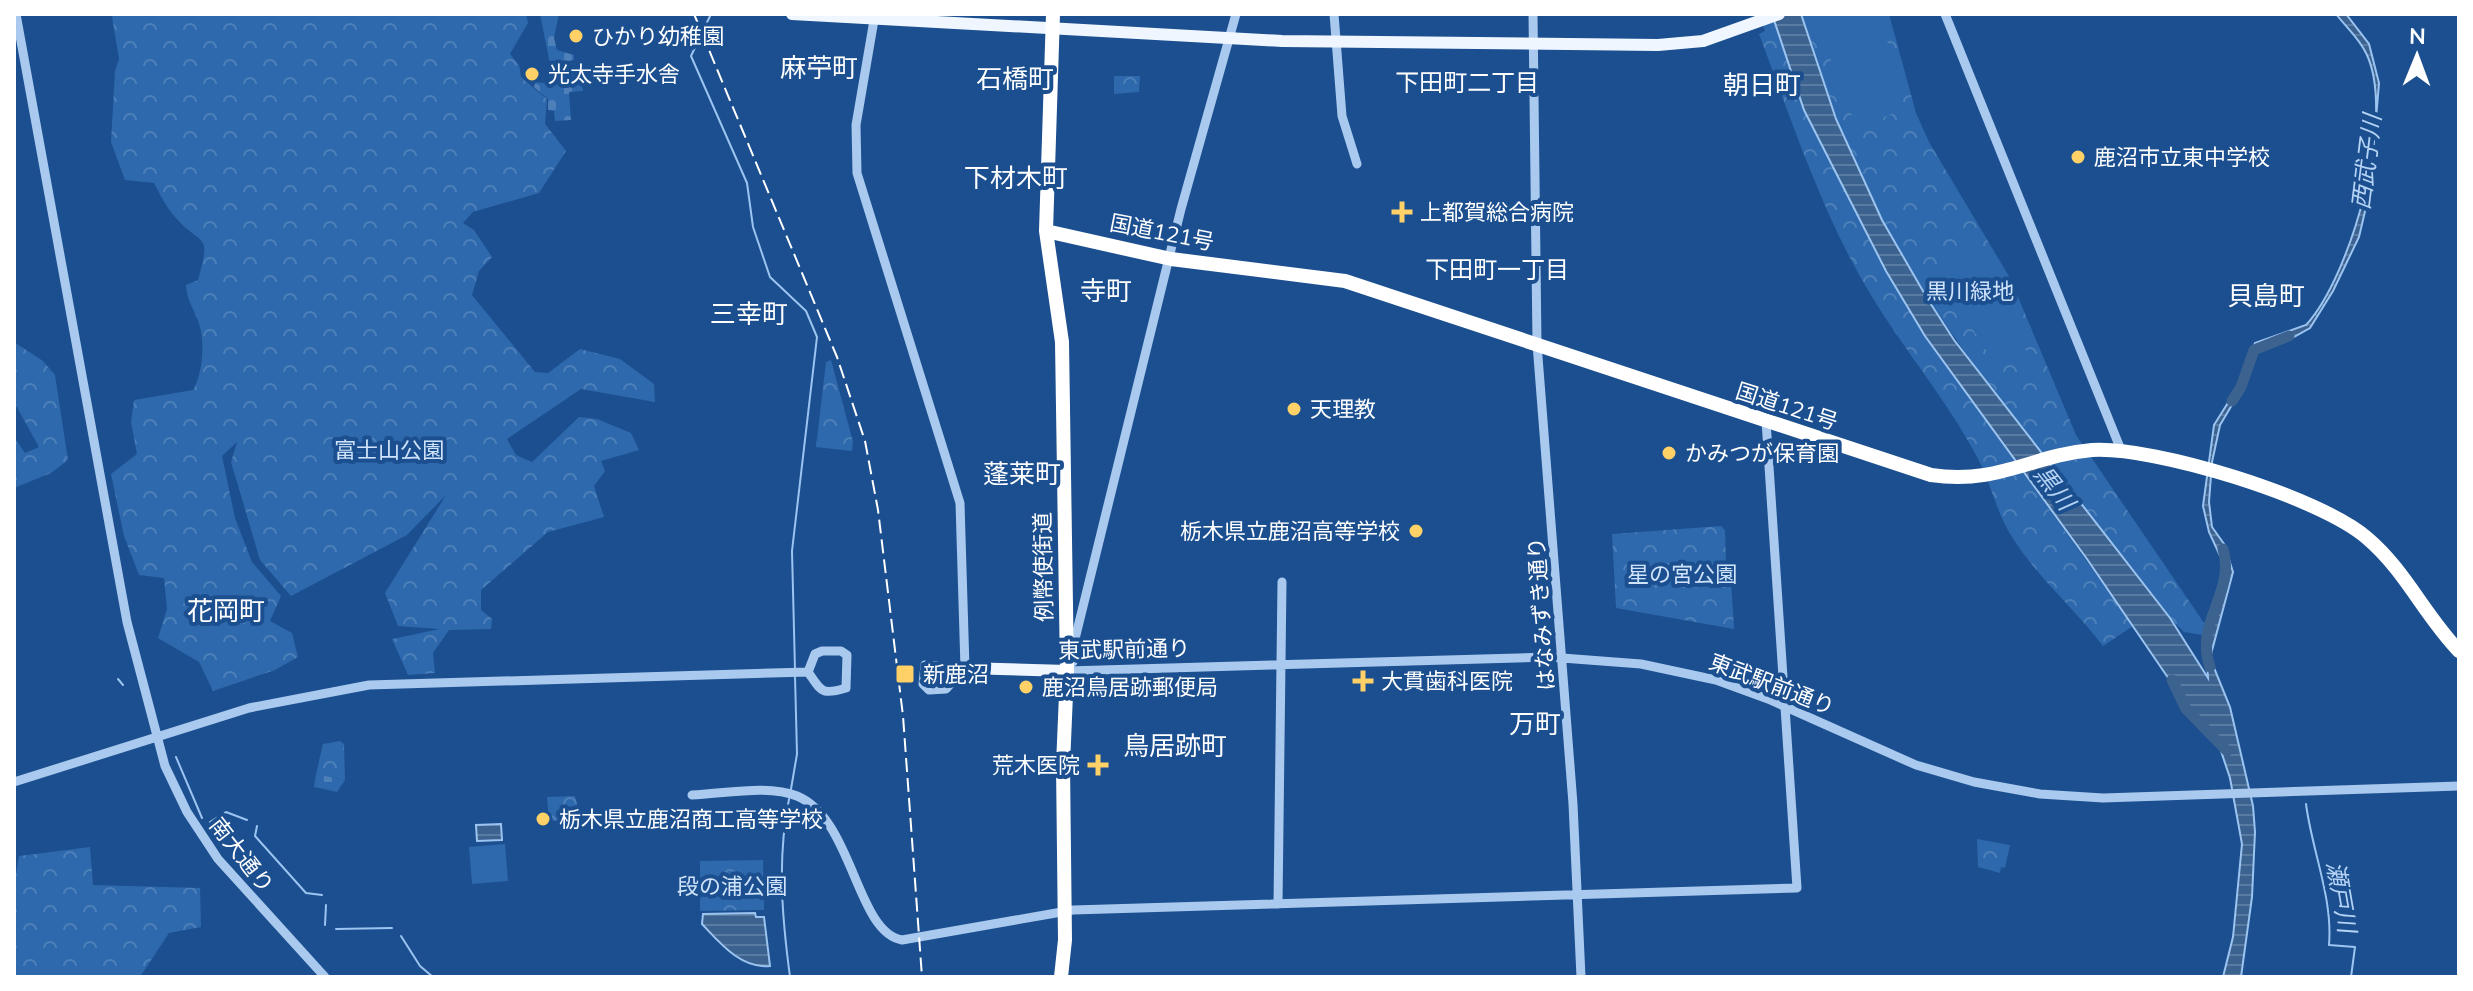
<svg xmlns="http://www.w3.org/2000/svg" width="2473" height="991" viewBox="0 0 2473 991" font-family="Mulish,'Noto Sans JP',sans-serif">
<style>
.forest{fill:url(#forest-crowns)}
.cemetery{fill:url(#cemetery-stones)}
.pitch{fill:#2e69ad}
.water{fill:url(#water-rules);stroke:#9cc4f0;stroke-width:2}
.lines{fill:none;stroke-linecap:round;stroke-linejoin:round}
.stream{stroke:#9cc4f0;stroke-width:2}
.river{stroke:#3c6290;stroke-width:11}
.minor{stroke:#a9c9ee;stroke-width:9}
.major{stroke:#f0f6ff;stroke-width:12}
.highway{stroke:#fff;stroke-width:14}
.rail{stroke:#fff;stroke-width:2;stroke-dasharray:14 6;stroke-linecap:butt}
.poi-dot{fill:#ffd166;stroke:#1b4f8f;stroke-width:3}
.labels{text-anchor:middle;stroke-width:8;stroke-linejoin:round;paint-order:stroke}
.poi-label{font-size:22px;fill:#fff;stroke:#1b4f8f;text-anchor:start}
.street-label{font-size:22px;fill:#fff;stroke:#1b4f8f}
.park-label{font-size:22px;fill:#cfe3fa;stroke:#1b4f8f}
.neighbourhood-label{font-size:24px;fill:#fff;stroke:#1b4f8f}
.water-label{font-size:24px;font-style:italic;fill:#b5d3f5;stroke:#1b4f8f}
.quarter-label{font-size:26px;fill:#fff;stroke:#1b4f8f}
</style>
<defs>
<pattern id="forest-crowns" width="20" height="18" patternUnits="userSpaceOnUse" patternTransform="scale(2)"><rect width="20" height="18" fill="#2e69ad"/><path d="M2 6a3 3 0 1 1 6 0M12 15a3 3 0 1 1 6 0" fill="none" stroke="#4d80b9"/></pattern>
<pattern id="cemetery-stones" width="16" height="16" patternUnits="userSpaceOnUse" patternTransform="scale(2)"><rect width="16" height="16" fill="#2e69ad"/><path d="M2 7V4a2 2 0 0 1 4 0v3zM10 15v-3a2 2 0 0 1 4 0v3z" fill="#4d80b9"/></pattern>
<pattern id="water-rules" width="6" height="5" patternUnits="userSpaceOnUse" patternTransform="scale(2)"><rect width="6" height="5" fill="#3c6290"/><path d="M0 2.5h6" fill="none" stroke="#597aa1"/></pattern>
</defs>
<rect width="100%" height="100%" fill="#1b4f8f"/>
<!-- forest -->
<path class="forest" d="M115,14H526L528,23L510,54L519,65L521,77L547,99L545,124L566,151L539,193L473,212L463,223L474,230L492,257L479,271L472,295L535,372L548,373L580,349L620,359L654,384L655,402L581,389L507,439L516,455L532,462L579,417L597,419L631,433L639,450L601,461L605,471L594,486L604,517L548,532L481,590V610L492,619L491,629L449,630L433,653L435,673L408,675L392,639L440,629L398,626L385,593L446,495L407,535L291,596L260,560L231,462L237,442L222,456L235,518L252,562L281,596L270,621L292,633L298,657L275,670L213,691L199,662L158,638L167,609L164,578L139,575L124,536L111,474L137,454L131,422L134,400L193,390C202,376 205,344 200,327C196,311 187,303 186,285L198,280C212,230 202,248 175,217C166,207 160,194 154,183L125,180L111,142L115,71L119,59L112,17Z
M1758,14H1772L1886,271L1925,336L2133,626L2103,646C2075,609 2039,579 2014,540C1996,514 1992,484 1977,457C1947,400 1904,350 1871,295C1822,215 1792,121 1759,34L1765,31Z
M1801,14H1889L1916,113L1929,142L2010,278L2076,435L2202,620L2207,629L2203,635L2184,632L2170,618C2071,489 1962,366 1884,224C1847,158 1825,85 1801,14Z
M1114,76H1140L1139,92L1114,94Z
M14,342L43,361L55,375L68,460L51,473L14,488V437L25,453L39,447L14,402Z
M831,360L853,442L852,451L816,447L826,362Z
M1721,526L1725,530L1726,563H1730L1734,629L1616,608L1612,534Z
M340,741L344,744L345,780L316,774L323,744Z
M575,796L581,819L549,821L547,797Z
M1977,839L2010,845L2005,868L2001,867L2000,873L1978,867Z
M90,847L93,885L200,888L201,927L169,933L140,977H14V886L19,856Z
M763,860L764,910L700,911V861Z"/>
<!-- cemetery -->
<path class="cemetery" d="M540,14H559L554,38L557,50L574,55V60L550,64Z
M578,66L583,91L569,92L571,120L555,121L554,111L548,110V99L534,87L535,82L552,84L551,72Z
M316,774L345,780L337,792L314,787Z"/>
<!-- pitch -->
<path class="pitch" d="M1831,14H1881L1903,109L1858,128L1841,92L1820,26L1821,19Z
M1975,249L1992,271L2028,356L1996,365L1934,270Z
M505,844L508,881L472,884L469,847Z"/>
<!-- water -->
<path class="water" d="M1772,14H1801L1836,119L1882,220L1927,298L1954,340L2170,618L2208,678L2206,641L2228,573L2209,532L2203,506L2214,425L2236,390L2255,343L2306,325C2351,276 2397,115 2366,53C2359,38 2346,27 2336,14H2346L2369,44L2379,83L2370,190L2359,237L2333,291L2310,328L2292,338L2263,343L2251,355L2239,393L2220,425L2212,462L2209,502L2212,527L2224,544L2233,572L2210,658L2230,707L2253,806L2255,832L2252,897L2241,977H2223L2233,937L2242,844L2230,778L2217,739L2188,707L2087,559L1925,336L1886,271L1804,110Z
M501,824L502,840L477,841L476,825Z
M755,913L756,917H764L770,966C741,969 720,943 702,924L703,914Z"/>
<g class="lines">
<!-- stream -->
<path class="stream" d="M711,14L691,56L747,183L753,227L770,277L806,311L817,337L792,551L795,670
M118,679L123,685
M176,757L202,818
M791,789L797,754L795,676
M789,799C777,859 782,917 790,977
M2306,804C2312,851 2333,898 2329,945L2355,947L2351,977
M210,822L226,812L247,820
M257,826L255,836L306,893L322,895
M325,925L326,905
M336,929L392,928
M401,936L420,966L433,977"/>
<!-- river -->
<path class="river" d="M2232,401L2241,387L2254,350L2289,336
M2210,667C2194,623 2236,592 2223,549
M2172,680L2186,709L2227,751"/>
<!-- minor -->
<path class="minor" d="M16,14L127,622L165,766L187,812L218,859L325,977
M1334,14L1342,116L1357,164
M1533,14L1537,344L1573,804L1581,977
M1945,14L2121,450
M874,20L856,125L857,173L960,503L965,668
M822,651H841L847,655L846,688C820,696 821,690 808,672L815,654Z
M1073,662L1075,639L1181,209L1236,14
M925,665L965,668L946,689L929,690L923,684Z
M1067,671L1549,657L1641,664L1716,680L1768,699L1916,765L1974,782L2040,794L2103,798L2459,786
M14,782L249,708L369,685L808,672
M692,795C723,794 768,784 797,796C853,819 856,932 902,940L1073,910L1797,888L1766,421
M1278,904L1282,582"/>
<!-- major -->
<path class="major" d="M792,14L1282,41L1658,45L1703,41L1779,14
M965,668L1067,671"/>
<!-- highway -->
<path class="highway" d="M1053,14L1046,231L1062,342L1067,671L1063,765L1065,940L1061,977
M1046,231L1171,259L1345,281L1931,475C1999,485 2032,455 2092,450C2154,446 2320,497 2367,538C2405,570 2425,616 2459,651"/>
<!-- rail -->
<path class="rail" d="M694,14L837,357L865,441L878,510L903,716L922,977"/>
</g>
<!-- markers -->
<g class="poi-dot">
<circle cx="576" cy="36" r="8"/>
<circle cx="532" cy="74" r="8"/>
<circle cx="2078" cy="157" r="8"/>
<path d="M1398 200h8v8h8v8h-8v8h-8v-8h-8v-8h8z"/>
<circle cx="1294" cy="409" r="8"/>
<circle cx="1669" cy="453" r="8"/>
<circle cx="1416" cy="531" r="8"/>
<rect x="895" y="664" width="20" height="20" rx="4"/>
<path d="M1359 669h8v8h8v8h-8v8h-8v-8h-8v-8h8z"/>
<circle cx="1026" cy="687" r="8"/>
<path d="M1094 753h8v8h8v8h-8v8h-8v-8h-8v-8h8z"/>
<circle cx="543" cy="819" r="8"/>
</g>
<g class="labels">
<!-- poi labels -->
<g class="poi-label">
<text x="592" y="44">ひかり幼稚園</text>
<text x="548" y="82">光太寺手水舎</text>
<text x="2094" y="165">鹿沼市立東中学校</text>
<text x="1420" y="220">上都賀総合病院</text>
<text x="1310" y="417">天理教</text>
<text x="1685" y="461">かみつが保育園</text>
<text x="1400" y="539" text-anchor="end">栃木県立鹿沼高等学校</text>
<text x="923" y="682">新鹿沼</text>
<text x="1381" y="689">大貫歯科医院</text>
<text x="1042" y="695">鹿沼鳥居跡郵便局</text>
<text x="1080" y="773" text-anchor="end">荒木医院</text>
<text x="559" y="827">栃木県立鹿沼商工高等学校</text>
</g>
<!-- street labels -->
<g class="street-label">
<text transform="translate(1162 232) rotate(11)" y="8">国道121号</text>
<text transform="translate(1787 406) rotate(18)" y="8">国道121号</text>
<text transform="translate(1043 567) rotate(-91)" y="8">例幣使街道</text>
<text transform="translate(1541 614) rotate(-94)" y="8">はなみずき通り</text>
<text transform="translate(1124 649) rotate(-1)" y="8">東武駅前通り</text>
<text transform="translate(1772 684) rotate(21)" y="8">東武駅前通り</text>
<text transform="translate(242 855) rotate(52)" y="8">南大通り</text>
</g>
<!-- park labels -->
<g class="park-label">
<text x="1970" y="299">黒川緑地</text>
<text x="389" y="458">富士山公園</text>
<text x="1682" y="582">星の宮公園</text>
<text x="732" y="894">段の浦公園</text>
</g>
<!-- neighbourhood labels -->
<g class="neighbourhood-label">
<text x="1467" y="91">下田町二丁目</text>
<text x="1497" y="278">下田町一丁目</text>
</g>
<!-- water labels -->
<g class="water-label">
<text transform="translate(2367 162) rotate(-83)" y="8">西武子川</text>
<text transform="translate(2054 488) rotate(52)" y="8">黒川</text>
<text transform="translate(2341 897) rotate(80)" y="8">瀬戸川</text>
</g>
<!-- quarter labels -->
<g class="quarter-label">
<text x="819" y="77">麻苧町</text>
<text x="1015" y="88">石橋町</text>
<text x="1762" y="94">朝日町</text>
<text x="1016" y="187">下材木町</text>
<text x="1106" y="300">寺町</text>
<text x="2266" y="305">貝島町</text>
<text x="749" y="323">三幸町</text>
<text x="1022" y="483">蓬莱町</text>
<text x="226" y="620">花岡町</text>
<text x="1535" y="733">万町</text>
<text x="1175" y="755">鳥居跡町</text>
</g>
</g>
<!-- border -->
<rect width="2473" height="991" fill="none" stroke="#ffffff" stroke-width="32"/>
<!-- north arrow -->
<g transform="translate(2417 56) rotate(1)" stroke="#1b4f8f" stroke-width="6" paint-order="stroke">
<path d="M0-6L14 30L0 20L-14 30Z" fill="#ffffff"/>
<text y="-12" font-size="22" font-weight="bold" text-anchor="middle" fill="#ffffff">N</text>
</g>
</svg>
